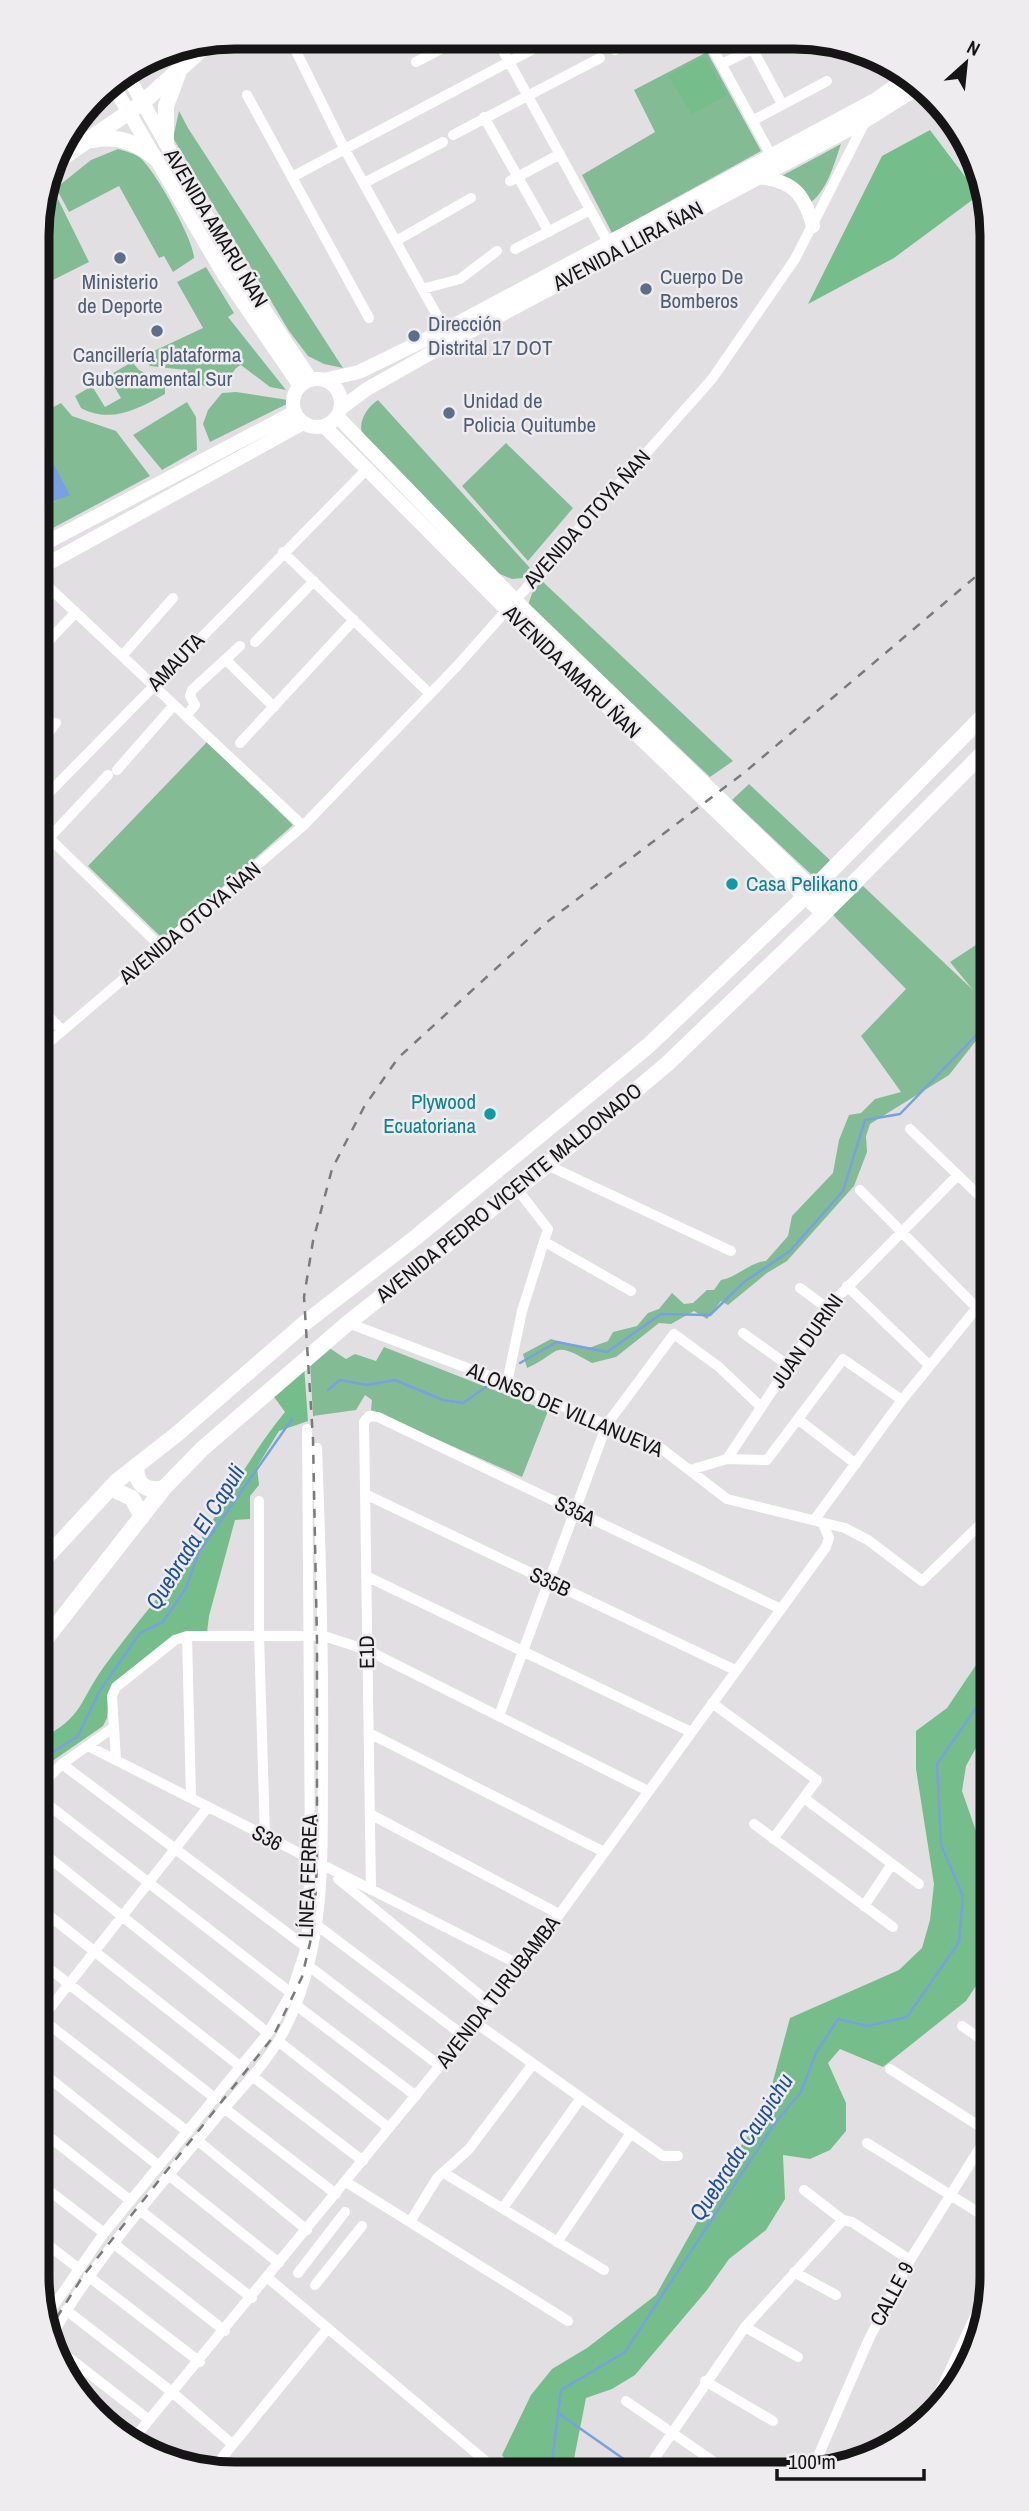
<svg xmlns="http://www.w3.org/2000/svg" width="1029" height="2511" viewBox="0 0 1029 2511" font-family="'Archivo Narrow',sans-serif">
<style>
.green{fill:#83bc94}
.forest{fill:#75be8b}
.water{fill:#77a1e0}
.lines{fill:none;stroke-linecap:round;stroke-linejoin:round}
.stream{stroke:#77a1e0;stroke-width:2.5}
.street{stroke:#fff;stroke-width:10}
.secondary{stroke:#fff;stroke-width:14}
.primary{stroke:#fff;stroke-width:16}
.rail{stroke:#7b797b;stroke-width:2.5;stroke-dasharray:9 9;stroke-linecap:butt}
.service-dot{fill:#5c6f8a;stroke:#efecef;stroke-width:2.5}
.culture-dot{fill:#0f9aa8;stroke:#efecef;stroke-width:2.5}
.labels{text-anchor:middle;stroke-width:5;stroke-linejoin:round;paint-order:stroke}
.street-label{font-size:21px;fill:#161516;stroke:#efecef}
.service-label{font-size:21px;fill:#4e5e75;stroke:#efecef;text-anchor:start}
.culture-label{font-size:21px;fill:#0d838f;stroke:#efecef;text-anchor:start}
.water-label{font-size:23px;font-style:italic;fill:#1d509b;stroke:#efecef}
.rim{fill:none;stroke:#161516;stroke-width:9}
</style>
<rect width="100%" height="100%" fill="#e2dfe2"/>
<!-- green -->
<path class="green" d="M707,52L761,151L612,233L582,175L655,132L634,90Z
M179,111L188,128L343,368L324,364L308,356L289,331L173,138Z
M841,144C834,164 827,193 807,205L776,179Z
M118,149C124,151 133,153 139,157C153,166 195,242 194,258L173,272L164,256L159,258L119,186L69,212L56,188L91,160Z
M56,195L89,262L37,288V222L43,202Z
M206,267L234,313L228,317L286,390L270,387L241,365C234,368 234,372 229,378C211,395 196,385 185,370L150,366L141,357L203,328L177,282Z
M132,362L139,370L165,383V394C138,409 111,424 81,408L75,396L92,386L105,407L121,398L108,376Z
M236,392L288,400L287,404L210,442L203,424L208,410L222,393Z
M378,400L530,568L523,578L512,579L495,572L362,433C358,421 368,406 378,400Z
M187,402L196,417L197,450L162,470L133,435Z
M61,403L72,416L116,431L150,476L38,536V510L69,494L38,433V415Z
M506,443L573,508L528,561L462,486Z
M542,581L733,761L710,777L528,605L533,591Z
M207,742L293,825L163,939L88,866Z
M749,784L832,862L814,877L732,800Z
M863,886L973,990L950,962L988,937V1038L979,1037L949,1075L870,1124L866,1136L867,1152L854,1186L787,1261L767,1273L728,1305L721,1301L707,1319L694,1311L671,1324L659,1323L616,1357L592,1363C550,1339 563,1352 527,1368L523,1354L551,1339L586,1349L608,1341L613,1332L637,1326L648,1313L659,1309L672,1293L684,1304L693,1303L707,1290H714L721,1280C738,1277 750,1262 766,1261L788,1236L792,1216L833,1173L839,1140L849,1115L861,1113L875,1099L901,1092L861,1036L906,989L833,915Z
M328,1347L346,1359L355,1354L376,1361L384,1347L548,1411L522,1477L371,1410L372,1400L365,1395L356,1410L313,1416L310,1362Z"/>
<!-- forest -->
<path class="forest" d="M705,56L727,95L692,114L668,76Z
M930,130L979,195L894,258L808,304L882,156Z
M304,1365L308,1421L279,1431L257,1467L259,1485L250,1496V1519L235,1520L209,1616L207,1633H187L109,1696L107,1718L103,1726L51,1762L42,1775V1738C83,1717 79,1702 103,1668C131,1629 163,1593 191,1554C223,1507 249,1456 285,1412L272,1394Z
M990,1655V1735L977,1746L966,1766L962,1791L991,1874V1963L966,2001L883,2067L840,2049L828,2063L846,2103V2131L830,2150L810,2159L783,2155L785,2199L766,2230L729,2259L707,2290L635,2375L612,2389L586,2398L572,2469H513L502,2455L531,2395L552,2369L587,2348L656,2295L734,2156L765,2111L790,2018L899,1970L922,1948L930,1920L934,1884L916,1769V1731L947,1708L976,1665Z"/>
<!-- water -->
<path class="water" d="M38,433L70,495L50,503L38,480Z"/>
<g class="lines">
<!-- stream -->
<path class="stream" d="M520,1363L557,1342L607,1352L661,1314L710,1315L744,1282L790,1251L843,1191L865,1120L900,1114L988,1023
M328,1390L340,1380L367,1385L395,1380L443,1400L463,1403L486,1387
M42,1759L78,1736L99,1692L140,1633L163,1622L186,1588L199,1552L292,1419
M558,2413L638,2469
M551,2469L561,2390L625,2352L775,2123L801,2092L816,2053L838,2019L867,2026L907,2017L959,1942L963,1896L941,1845L937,1764L990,1688"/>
<!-- street -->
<path class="street" d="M289,37L344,148L445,330
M496,38L609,244
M708,40L771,155
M748,40L782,104
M615,50L635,39
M416,62L462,38
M722,64L752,49
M247,95L369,318
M484,117L549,232
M752,121L827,81
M453,135L600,58
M292,177L552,39
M510,181L560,154
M364,183L443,142
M396,241L471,198
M515,249L590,210
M422,289L460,279L497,251
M283,552L430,694
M38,577L303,826
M255,642L314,581
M38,652L76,612
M122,656L173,598
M227,661L274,707
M186,716L195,705L190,696L192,690L240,646
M240,743L354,620
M39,744L56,723
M117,770L174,705
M39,803L367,469
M39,828L162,948
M49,838L108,775
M40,1008L62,1030
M40,1050L303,826L457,666L712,379L795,259L866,120
M910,1129L989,1205
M547,1165L731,1251
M860,1190L977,1308
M545,1242L631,1291
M847,1286L929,1365
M800,1288L827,1308
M348,1323L507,1383L658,1446L727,1499L845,1528L868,1540L922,1581L990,1515
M743,1333L789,1366
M507,1383L522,1311L548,1229L517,1189
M799,1420L856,1464
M727,1459L767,1460L843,1359L902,1400
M690,1470L727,1459L827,1308L957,1176
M365,1494L735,1670
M259,1501V1635L265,1837
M815,1519L902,1400L989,1293
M366,1576L691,1732
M187,1636L191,1797
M712,1703L817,1780L773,1839
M499,1716L607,1424L674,1334L719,1367L761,1407
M369,1733L604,1852
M88,1746L522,1966
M116,1760L112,1696L116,1687L175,1640L187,1636H324L367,1650L648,1791
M62,1764L306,1947
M42,1784L62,1764L114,1727
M804,1798L919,1884
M42,1800L291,1993
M370,1814L559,1914
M754,1824L893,1927
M42,1852L268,2033
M338,1879L491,2004
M371,1890L364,1422L369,1416L378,1417L781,1609
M864,1906L892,1864
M42,1910L241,2067
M318,1926L464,2036
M42,1963L216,2099
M310,1967L440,2066
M296,2005L416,2096
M43,2017L208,1807
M43,2020L188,2132
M476,2023L663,2156H678
M962,2026L991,2046
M278,2041L389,2128
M890,2069L990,2133
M43,2073L159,2166
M252,2076L363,2161
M224,2108L336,2194
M43,2132L131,2201
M197,2140L307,2230
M867,2143L992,2221
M444,2173L604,2270
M170,2176L279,2263
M346,2182L568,2321
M43,2186L104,2233
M804,2190L843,2220L852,2222L910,2260
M503,2208L581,2098
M141,2211L252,2298
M410,2222L437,2178L469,2149L533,2064
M43,2241L78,2268
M557,2242L631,2133
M113,2243L225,2331
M794,2272L836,2295
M298,2273L345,2212
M88,2276L200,2362
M268,2278L495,2469
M315,2285L362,2226
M43,2291L55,2300
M66,2310L172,2392L232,2444
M43,2321L104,2233L268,2033L291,1993L306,1947L310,1860L307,1429
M745,2327L798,2357
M50,2339C94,2260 155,2192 212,2123C234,2096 261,2070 279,2040C329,1955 322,1856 323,1761C324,1656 321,1553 317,1448
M55,2347L149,2420
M705,2381L773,2421
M626,2401L723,2468
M926,2421L992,2280
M135,2437L522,1966L826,1547L829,1538L824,1526
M648,2468L745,2327L843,2220
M813,2468L869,2339L910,2260L991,2130
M212,2470L328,2328"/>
<!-- secondary -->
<path class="secondary" d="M126,73L234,264L311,380
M111,82L224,275L300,386
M758,177C793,181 804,193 813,226
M293 403a24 24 0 1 1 48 0a24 24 0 1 1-48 0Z
M324,380L359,372L447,329L875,100L905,79
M340,409L367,389L452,341L865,121L919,87
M337,416L515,600L831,906
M324,426L506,609L823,914
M38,547L295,412
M38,569L303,423"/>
<!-- primary -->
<path class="primary" d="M88,107L154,55
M93,140C117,135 137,142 155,158
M166,142V106L178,74
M52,165L142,103L211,41
M137,1465C134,1485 147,1492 164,1488
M110,1488L132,1498L142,1517
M41,1563L117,1481L177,1434L306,1322L415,1238L649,1045L814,888L987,712
M41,1645L164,1488L202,1449L348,1323L547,1165L667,1064L816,921L987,749"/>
<!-- rail -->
<path class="rail" d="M47,2333L83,2276L273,2037L302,1977L314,1926L317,1863V1642L313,1439L304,1297L313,1241L332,1169L364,1107L398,1058L547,922L745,772L987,567"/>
</g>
<!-- markers -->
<g class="service-dot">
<circle cx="120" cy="258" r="7"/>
<circle cx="646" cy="289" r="7"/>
<circle cx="157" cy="331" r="7"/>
<circle cx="414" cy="336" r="7"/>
<circle cx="449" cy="413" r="7"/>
</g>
<g class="culture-dot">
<circle cx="732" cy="884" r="7"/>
<circle cx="490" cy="1114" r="7"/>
</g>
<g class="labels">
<!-- street labels -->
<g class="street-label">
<text transform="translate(216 228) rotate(59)" y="7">AVENIDA AMARU ÑAN</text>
<text transform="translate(628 246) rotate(-28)" y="7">AVENIDA LLIRA ÑAN</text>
<text transform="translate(587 519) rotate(-48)" y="7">AVENIDA OTOYA ÑAN</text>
<text transform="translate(176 662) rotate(-46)" y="7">AMAUTA</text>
<text transform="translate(572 672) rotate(44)" y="7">AVENIDA AMARU ÑAN</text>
<text transform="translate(190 923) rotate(-40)" y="7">AVENIDA OTOYA ÑAN</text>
<text transform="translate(509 1193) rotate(-39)" y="7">AVENIDA PEDRO VICENTE MALDONADO</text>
<text transform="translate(807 1341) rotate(-55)" y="7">JUAN DURINI</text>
<text transform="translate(565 1410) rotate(23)" y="7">ALONSO DE VILLANUEVA</text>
<text transform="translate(575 1511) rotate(26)" y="7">S35A</text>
<text transform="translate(550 1582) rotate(25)" y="7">S35B</text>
<text transform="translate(367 1652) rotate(-91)" y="7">E1D</text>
<text transform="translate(267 1838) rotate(28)" y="7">S36</text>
<text transform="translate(308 1876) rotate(-88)" y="7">LÍNEA FERREA</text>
<text transform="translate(498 1992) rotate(-52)" y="7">AVENIDA TURUBAMBA</text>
<text transform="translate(892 2294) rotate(-62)" y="7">CALLE 9</text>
</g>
<!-- service labels -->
<g class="service-label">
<text x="660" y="284">Cuerpo De<tspan x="660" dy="24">Bomberos</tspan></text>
<text x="120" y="289" text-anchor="middle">Ministerio<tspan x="120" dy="24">de Deporte</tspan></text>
<text x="428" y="331">Dirección<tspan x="428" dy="24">Distrital 17 DOT</tspan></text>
<text x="157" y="362" text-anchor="middle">Cancillería plataforma<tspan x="157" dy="24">Gubernamental Sur</tspan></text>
<text x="463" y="408">Unidad de<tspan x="463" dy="24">Policia Quitumbe</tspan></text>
</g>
<!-- culture labels -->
<g class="culture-label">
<text x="746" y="891">Casa Pelikano</text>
<text x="476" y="1109" text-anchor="end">Plywood<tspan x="476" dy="24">Ecuatoriana</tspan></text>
</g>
<!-- water labels -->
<g class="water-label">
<text transform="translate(195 1537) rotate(-58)" y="8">Quebrada El Capuli</text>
<text transform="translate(741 2147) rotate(-57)" y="8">Quebrada Caupichu</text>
</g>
</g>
<!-- crop -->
<path d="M0 0H1029V2511H0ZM235 49H794A186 186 0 0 1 980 235V2276A186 186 0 0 1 794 2462H235A186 186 0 0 1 49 2276V235A186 186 0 0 1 235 49Z" fill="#efecef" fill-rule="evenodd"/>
<path class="rim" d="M235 49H794A186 186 0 0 1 980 235V2276A186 186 0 0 1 794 2462H235A186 186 0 0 1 49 2276V235A186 186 0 0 1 235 49Z"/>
<!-- north arrow -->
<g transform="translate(966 63) rotate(27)" stroke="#efecef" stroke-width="5" paint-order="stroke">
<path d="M0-5L12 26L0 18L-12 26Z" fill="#161516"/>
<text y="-10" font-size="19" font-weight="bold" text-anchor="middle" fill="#161516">N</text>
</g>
<!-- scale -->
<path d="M777 2469v10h147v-10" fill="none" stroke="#161516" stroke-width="3.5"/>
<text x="788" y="2469" font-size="21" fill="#161516" stroke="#efecef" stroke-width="5" paint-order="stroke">100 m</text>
</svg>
